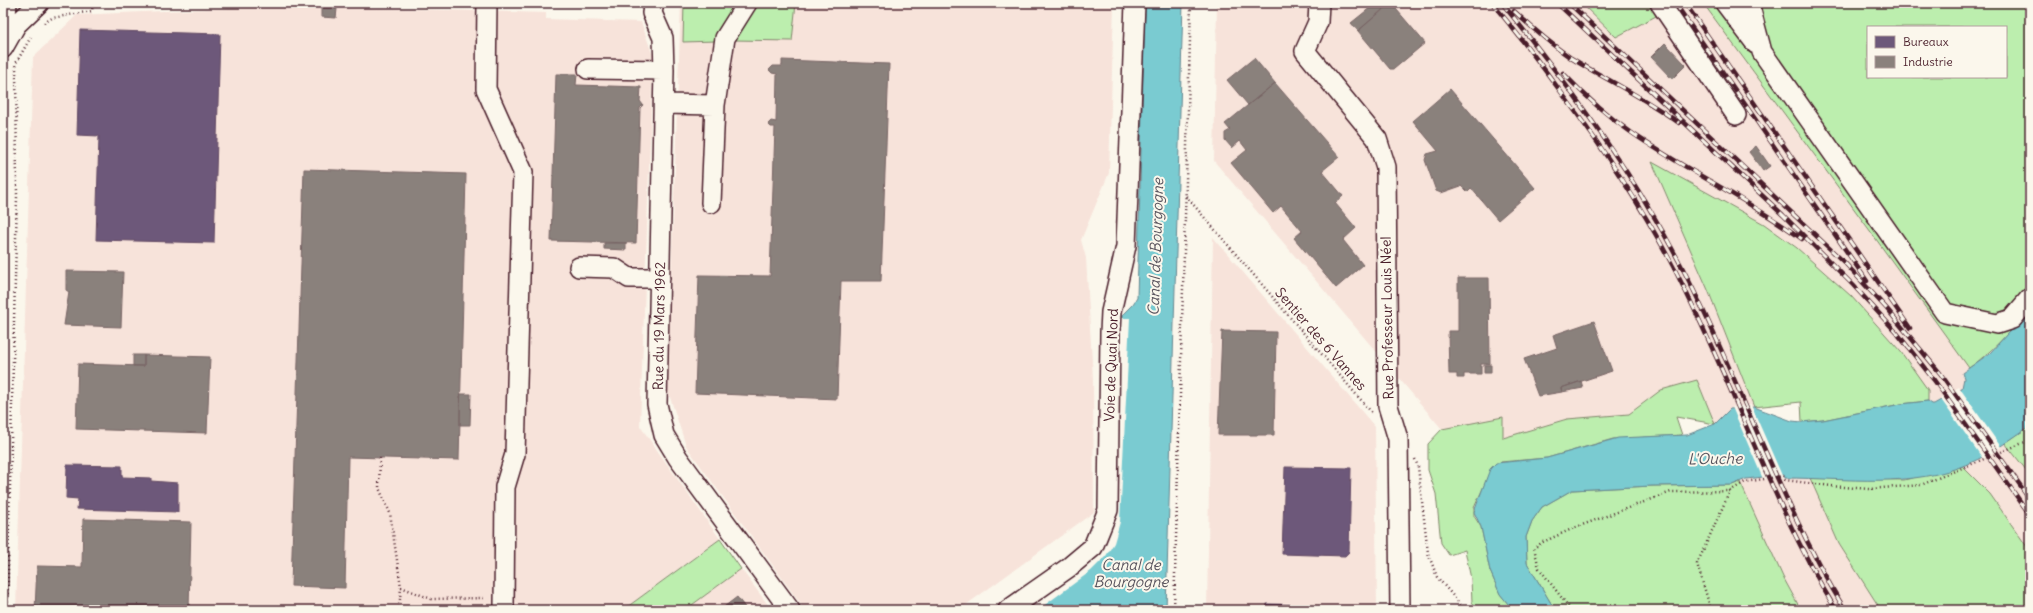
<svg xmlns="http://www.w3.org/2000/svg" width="2033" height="613" viewBox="0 0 2033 613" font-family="Delius,sans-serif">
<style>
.built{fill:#f7e3da}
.green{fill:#bceeae;stroke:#83866c;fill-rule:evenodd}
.water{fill:#7acbd1;stroke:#67868f}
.pier{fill:#fbf7ec}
.offices{fill:#6d597a;stroke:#624862}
.industry{fill:#8a817c;stroke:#776464}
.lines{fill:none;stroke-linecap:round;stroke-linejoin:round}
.minor-casing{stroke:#4a1f2b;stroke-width:22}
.path{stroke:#4a1f2b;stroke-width:2.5;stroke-dasharray:1 3;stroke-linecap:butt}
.minor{stroke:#fbf7ec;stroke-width:19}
.rail-casing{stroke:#4a1f2b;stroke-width:4.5}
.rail{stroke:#fbf7ec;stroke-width:3;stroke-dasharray:9;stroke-linecap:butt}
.labels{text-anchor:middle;stroke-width:4;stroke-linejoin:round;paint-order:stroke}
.street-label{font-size:14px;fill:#4a1f2b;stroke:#fbf7ec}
.water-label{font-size:15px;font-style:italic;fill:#58535d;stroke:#fbf7ec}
</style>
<rect width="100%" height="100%" fill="#fbf7ec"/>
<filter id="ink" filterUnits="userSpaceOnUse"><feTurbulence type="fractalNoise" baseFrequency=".025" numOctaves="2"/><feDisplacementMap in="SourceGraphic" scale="8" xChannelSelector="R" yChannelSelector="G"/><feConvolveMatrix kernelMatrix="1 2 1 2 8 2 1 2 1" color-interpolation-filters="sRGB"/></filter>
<g filter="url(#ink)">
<!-- built -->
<path class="built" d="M229,3H271L274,7H343L546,13V19L641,22L653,56L640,426L720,539L623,610H16L33,57L77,15L230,8Z
M681,3H1114L1109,173L1081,240L1086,258L1093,379L1094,512L959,610H805L686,446L667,388Z
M1217,3H1581L1616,36L1654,3H1703L1868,228L1969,368L1962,373L1964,377L1962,388L1932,405L1928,401V390L1797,248L1764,224L1652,163L1708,290L1754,407L1730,409L1715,424L1697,381L1661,390L1629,414L1567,419L1503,438L1502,418L1442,429L1214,161Z
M1213,237L1375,427L1377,610H1207Z
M2005,443L2030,475V551L1990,494L1962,466L1978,459Z
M1781,475H1784L1785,478H1810L1839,544L1881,610H1801L1783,577L1740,482L1746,479Z
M741,569L772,610H685Z"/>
<!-- green -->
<path class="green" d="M684,3H735L724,22L716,41L683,42Z
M754,3H796L792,41L733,40Z
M1581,3H1654L1658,15L1616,37Z
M1703,3H2030V305C2013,330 1994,350 1969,368L1868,228ZM1868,27H2006V77H1868Z
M1652,162L1764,224L1797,248L1851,296L1901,352L1928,390V401L1901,404L1823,420L1802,422L1801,402L1754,407L1708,290Z
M1697,380L1715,424L1676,417L1682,435L1613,439L1547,458L1500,462L1493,466L1474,508V516L1481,527L1490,571L1500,594L1513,610H1478L1472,602L1471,579L1465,550L1449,555L1441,543L1436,494L1428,470V444L1442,429L1503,417V438L1567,419L1629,414L1661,390Z
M2030,426V475L2005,443Z
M1962,466L1990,494L2030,551V610H1881L1839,544L1810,478L1904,480Z
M1740,482L1783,577L1801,610H1555L1527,563L1526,537L1532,521L1542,507L1572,490L1652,486L1732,485Z
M720,539L741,569L685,610H623Z"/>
<!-- water -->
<path class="water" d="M1145,3H1183L1166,610H1027L1109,540L1116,502L1122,315L1133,304L1137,298Z
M2030,305V426C2011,439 1991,454 1970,463C1912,489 1847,478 1785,478L1784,475H1781L1746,479L1732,485L1652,486L1572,490L1542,507L1532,521L1526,537L1527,563L1555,610H1513L1500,594L1490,571L1481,527L1474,512L1490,469L1496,463L1547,458L1618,438L1687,435L1715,424L1730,409L1754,407L1792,421L1802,422L1823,420L1901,404L1928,401L1932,404H1934L1962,388L1964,378L1962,373L1990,353L2017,323Z"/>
<!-- pier -->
<path class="pier" d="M1120,318H1130L1120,522L1114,543L1106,556L1091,571L1038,610H1025L1099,552L1110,531L1113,521L1114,502Z
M1959,387L2001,447L1983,459L1940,398Z
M1751,405L1784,480L1781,477L1763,479L1732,407Z"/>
<!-- offices -->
<path class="offices" d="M80,30L220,34L214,243L96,240L99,136L77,135Z
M67,465L122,466V477L151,478V481L178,483V512L77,509L78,499L66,498Z
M1285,467L1351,468L1349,552L1345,556L1282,554Z
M1267,604L1307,605V610H1267Z"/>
<!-- industry -->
<path class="industry" d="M1231,3H1269L1266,6L1231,5Z
M1376,3H1390L1358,31L1351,23Z
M1391,3L1425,43L1394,69H1390L1358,31Z
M321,8L337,9L336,18L321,17Z
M1665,43L1686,65L1672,79L1651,57Z
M1254,58L1275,83L1248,105L1227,80Z
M782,60L889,64L881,281H841L837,399L695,393L699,275L770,276L775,127H771L768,124L771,121L776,122L777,74L772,73L769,70L773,66H782Z
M556,74H577L576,85L641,87L640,101L643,105L640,108L636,243L551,241Z
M1275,83L1339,157L1322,171L1343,196L1335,203L1356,228L1343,240L1363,265L1336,288L1294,238L1302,231L1281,206L1273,213L1231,163L1247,150L1240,141L1232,148L1225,140V133L1230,130L1225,124Z
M1450,89L1535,188L1498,220L1471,188L1467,192L1461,186L1441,193L1436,191L1425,160L1427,154L1438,151L1413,121Z
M1756,146L1770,166L1763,171L1749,152Z
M304,169L466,174L459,460L348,457L345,588L291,586Z
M604,243H626V250L604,249Z
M66,271L123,272L121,327L64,325L69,292L66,290Z
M1458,278H1489L1490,364H1481V374H1464V378H1457V374H1449L1448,331H1458Z
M1594,321L1612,371L1561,388L1562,392L1538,396L1524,359L1557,348L1553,335Z
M1222,331L1276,332L1274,435H1218Z
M133,355H144V366H133Z
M144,355L210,357L207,433L76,429L78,364L144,366Z
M1484,365H1491V373H1484Z
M1581,381L1583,388L1562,392L1561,388Z
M460,394H471L470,425H460Z
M83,519L191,522L189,610H35L37,566L82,567Z
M737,597L747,610H720Z"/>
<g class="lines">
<defs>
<path id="minor" d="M487,3L486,89L523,172L515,454L505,487L504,608
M654,3L652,13L663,38L664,70L657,404L664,435L678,458L790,610
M1319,3L1318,22L1305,51L1377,139L1386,167L1388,406L1398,439L1400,610
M1660,3L1736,115
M1725,3L1756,44
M1749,3L1762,52L1945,313L1997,324L2012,319L2030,298
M4,41L7,3
M3,48L16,25L39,3
M588,69L664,70
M665,104L715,105
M711,203L715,105L725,38L747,3
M579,267L614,268L629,278H660
M1008,610L1068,568L1093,547L1108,510L1110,332L1111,312L1126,246L1135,3"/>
</defs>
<!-- minor casing -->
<use href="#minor" class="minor-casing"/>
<!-- path -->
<path class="path" d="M44,23L52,18L92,11L93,3
M1186,196L1373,414
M380,458L379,488L390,513L401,587L399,610
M1415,459L1418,467L1428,553L1437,577L1465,610
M401,587L431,599L485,598
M7,610L17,197L16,63L32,35
M1174,610L1191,3
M1571,610L1539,568L1534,548L1543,542L1574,528L1671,492L1730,491
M1711,610L1697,564L1730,491L1745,482L1783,476L1785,480L1831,486L1869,489L1921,485L2030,440"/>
<!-- minor -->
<use href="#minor" class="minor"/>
<defs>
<path id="rail" d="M1492,3C1516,31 1539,62 1561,92C1608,155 1652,221 1686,292C1738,397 1775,510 1836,610
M1502,3C1574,92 1643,186 1693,289C1745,395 1783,508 1845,610
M1557,3L1783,215L1853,285L1897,333L1934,380L2030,515
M1569,3L1845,263L1887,309L1940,373L2030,499
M1675,3L1867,281
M1685,3L1910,328
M1514,11C1532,28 1551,44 1571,58C1607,80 1645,98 1679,123
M1563,73C1584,95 1607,116 1632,133C1687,171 1748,199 1802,239"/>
</defs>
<!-- rail casing -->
<use href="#rail" class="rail-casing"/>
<!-- rail -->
<use href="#rail" class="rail"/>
</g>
</g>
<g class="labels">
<!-- street labels -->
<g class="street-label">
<text transform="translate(1387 318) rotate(-91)" y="5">Rue Professeur Louis Néel</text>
<text transform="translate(659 326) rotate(-89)" y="5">Rue du 19 Mars 1962</text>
<text transform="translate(1321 339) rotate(49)" y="5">Sentier des 6 Vannes</text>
<text transform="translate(1111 365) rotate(-88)" y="5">Voie de Quai Nord</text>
</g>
<!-- water labels -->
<g class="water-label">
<text transform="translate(1156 247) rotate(-88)" y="5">Canal de Bourgogne</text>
<text transform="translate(1715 459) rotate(-1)" y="5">L'Ouche</text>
<text x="1131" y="570">Canal de<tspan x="1131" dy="17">Bourgogne</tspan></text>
</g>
</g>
<!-- margin -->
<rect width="2033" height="613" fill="none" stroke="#fbf7ec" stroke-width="16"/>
<rect x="8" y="8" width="2017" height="597" fill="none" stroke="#4a1f2b" stroke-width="1.5" filter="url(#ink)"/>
<!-- legend -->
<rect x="1867" y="26" width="140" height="52" fill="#fbf7ec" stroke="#b4a19f"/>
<rect x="1875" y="36" width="20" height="12" fill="#6d597a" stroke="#b4a19f"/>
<text x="1903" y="46" font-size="12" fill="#4a1f2b">Bureaux</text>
<rect x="1875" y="56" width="20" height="12" fill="#8a817c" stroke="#b4a19f"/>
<text x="1903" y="66" font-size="12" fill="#4a1f2b">Industrie</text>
</svg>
